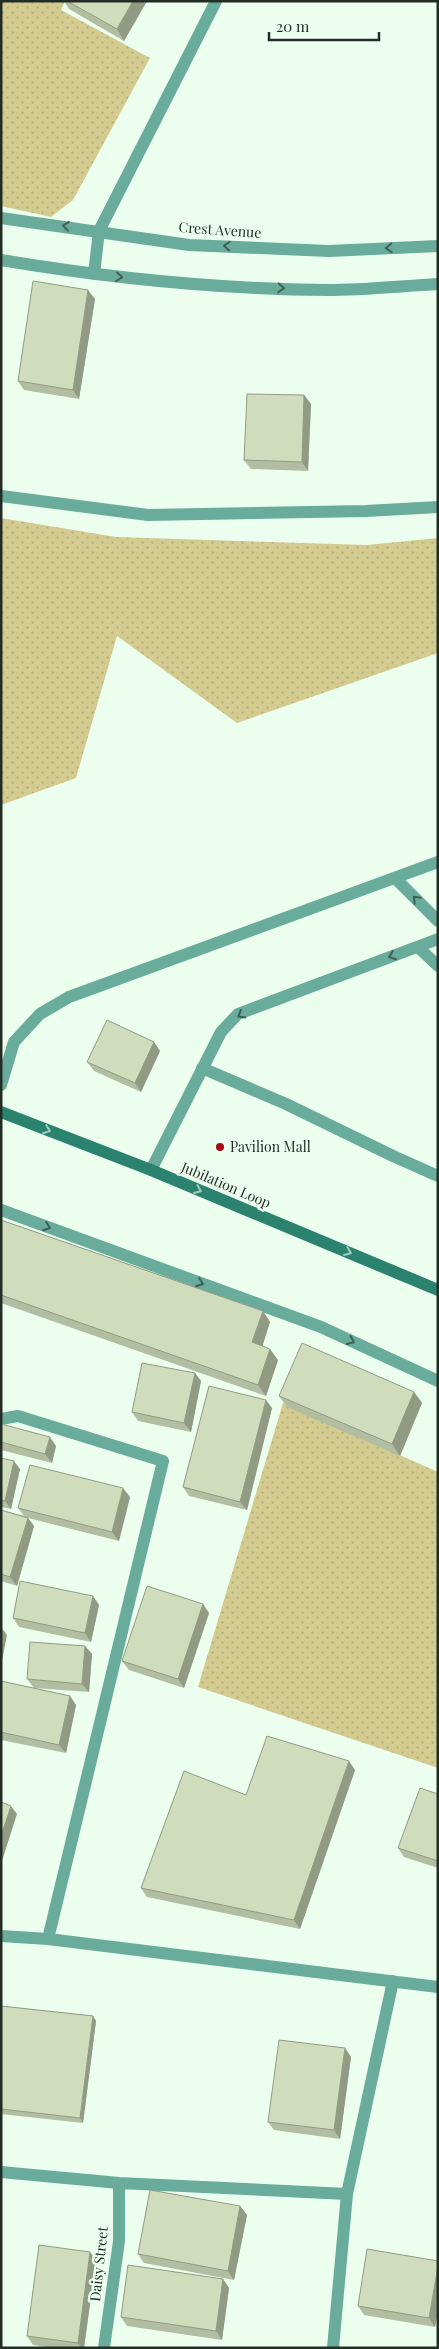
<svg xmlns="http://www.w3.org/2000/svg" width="439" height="2349" viewBox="0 0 439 2349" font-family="'Playfair Display',serif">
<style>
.grass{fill:url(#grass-dots)}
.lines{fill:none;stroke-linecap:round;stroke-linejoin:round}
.lane{stroke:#6aac9b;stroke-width:12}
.street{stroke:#6aac9b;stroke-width:12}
.secondary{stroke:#2b826f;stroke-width:12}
.wall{fill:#b2bea2}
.shaded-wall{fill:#919b84}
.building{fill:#cfddbc;stroke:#919b84}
.oneway{stroke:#3f6054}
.oneway2{stroke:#9fcdbc}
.poi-dot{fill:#a30913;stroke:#ecffef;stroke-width:2}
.labels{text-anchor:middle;stroke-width:5;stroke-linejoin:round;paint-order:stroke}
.street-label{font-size:14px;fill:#222e25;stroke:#ecffef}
.poi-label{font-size:14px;fill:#222e25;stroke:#ecffef;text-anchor:start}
</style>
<defs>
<pattern id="grass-dots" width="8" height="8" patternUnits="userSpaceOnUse" patternTransform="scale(1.25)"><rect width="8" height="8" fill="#d3cb90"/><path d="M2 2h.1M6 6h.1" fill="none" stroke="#b5af7c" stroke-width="1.8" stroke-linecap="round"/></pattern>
</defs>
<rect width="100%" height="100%" fill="#ecffef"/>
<!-- grass -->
<path class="grass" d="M1,1H65L61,10L150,58L73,200L51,217L1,206Z
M1,518L116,537L367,545L438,538V653L237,723L117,636L76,778L1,805Z
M283,1403L438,1472V1768L198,1687Z"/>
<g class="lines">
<!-- lane -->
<path class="lane" d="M395,878L438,921
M418,947L438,966
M202,1068L286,1104L393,1156L438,1176
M1,1085L14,1042L40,1014L69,997L438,862
M151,1170L221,1032L238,1014L438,939
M1,1210L321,1327L438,1381"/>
<!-- street -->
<path class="street" d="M1,218L189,245L329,251L438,246
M1,260C108,278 219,289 327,290C364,290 401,286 438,284
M94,274L99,231L216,1
M1,496L148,515L366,511L438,507
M1,1419L18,1416L163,1461L48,1939
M1,1936L48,1939L438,1987
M1,2172L119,2183L347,2194
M104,2348L119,2241V2183
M333,2348L347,2194L393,1981"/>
<!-- secondary -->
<path class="secondary" d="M1,1112L151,1170L438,1290"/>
</g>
<!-- wall -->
<path class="wall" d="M64,1H147L124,41L69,9Z
M95,299L79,399L24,390L18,381Z
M304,395L311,404L308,471L251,469L244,460Z
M154,1042L160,1051L141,1092L94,1071L87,1062Z
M1,1220L263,1311L270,1322L262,1346L278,1360L266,1396L1,1303Z
M195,1373L201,1381L191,1432L138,1421L132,1412Z
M414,1392L422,1403L400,1456L287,1407L279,1396Z
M272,1408L247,1510L189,1496L183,1487Z
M1,1424L56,1446L52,1463L1,1450Z
M1,1458L20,1469L11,1509L1,1507Z
M130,1497L119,1541L28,1518L34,1526L17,1586L1,1581V1510L24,1516L18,1508Z
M93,1596L99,1605L91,1642L19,1627L13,1618Z
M203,1604L209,1613L184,1688L129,1670L122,1661Z
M85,1646L92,1654L89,1692L34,1688L27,1679Z
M1,1681L70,1696L76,1705L66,1753L1,1740Z
M355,1770L300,1929L147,1897L141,1888L246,1795Z
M438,1794V1868L404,1857L398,1848Z
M1,2006L93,2016L96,2021L83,2123L1,2114Z
M345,2048L351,2057L340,2139L274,2130L268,2122Z
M240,2206L247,2215L234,2280L144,2263L138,2254Z
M96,2260L84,2348H54L33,2345L27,2336Z
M438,2261V2312L435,2327L364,2315L358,2306Z
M223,2279L229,2288L222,2340L127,2326L121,2317Z"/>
<!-- shaded-wall -->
<path class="shaded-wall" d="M133,1H147L124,41L117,29Z
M88,290L95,299L79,399L73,390Z
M304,395L311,404L308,471L302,462Z
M154,1042L160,1051L141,1092L135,1083Z
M263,1311L270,1322L260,1354L252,1342Z
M270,1349L278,1360L266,1396L258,1385Z
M195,1373L201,1381L191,1432L184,1423Z
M414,1392L422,1403L400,1456L392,1444Z
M266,1400L272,1408L247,1510L240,1502Z
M50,1437L56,1446L52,1463L45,1454Z
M14,1461L20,1469L11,1509L5,1501Z
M123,1488L130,1497L119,1541L112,1532Z
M28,1518L34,1526L17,1586L10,1577Z
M93,1596L99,1605L91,1642L85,1633Z
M203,1604L209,1613L184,1688L178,1679Z
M1,1627L7,1635L1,1666Z
M85,1646L92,1654L89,1692L82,1684Z
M70,1696L76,1705L66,1753L59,1745Z
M349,1761L355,1770L300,1929L294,1920Z
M11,1806L17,1814L1,1864V1836Z
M93,2016L96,2021L83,2123L80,2118Z
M345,2048L351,2057L340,2139L334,2130Z
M240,2206L247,2215L234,2280L228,2271Z
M90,2252L96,2260L84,2348H81L78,2343Z
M438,2266V2312L435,2327L429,2318Z
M223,2279L229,2288L222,2340L216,2331Z"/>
<!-- building -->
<path class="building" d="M67,1H133L117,29Z
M33,281L88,290L73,390L18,381Z
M247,394L304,395L302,462L244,460Z
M107,1020L154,1042L135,1083L87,1062Z
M1,1220L263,1311L252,1342L270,1349L258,1385L1,1295Z
M302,1343L414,1392L392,1444L279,1396Z
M142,1363L195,1373L184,1423L132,1412Z
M209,1386L266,1400L240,1502L183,1487Z
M1,1424L50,1437L45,1454L1,1442Z
M1,1458L14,1461L5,1501L1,1500Z
M30,1465L123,1488L112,1532L18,1508Z
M1,1510L28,1518L10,1577L1,1574Z
M20,1581L93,1596L85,1633L13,1618Z
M147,1586L203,1604L178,1679L122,1661Z
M30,1642L85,1646L82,1684L27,1679Z
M1,1681L70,1696L59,1745L1,1732Z
M267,1736L349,1761L294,1920L141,1888L184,1771L246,1795Z
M420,1788L438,1794V1861L398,1848Z
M1,1802L11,1806L1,1836Z
M1,2006L93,2016L80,2118L1,2109Z
M279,2040L345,2048L334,2130L268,2122Z
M150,2190L240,2206L228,2271L138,2254Z
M39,2245L90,2252L78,2343L27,2336Z
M367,2249L438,2261V2266L429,2318L358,2306Z
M128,2265L223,2279L216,2331L121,2317Z"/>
<!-- one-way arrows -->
<defs><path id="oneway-chevron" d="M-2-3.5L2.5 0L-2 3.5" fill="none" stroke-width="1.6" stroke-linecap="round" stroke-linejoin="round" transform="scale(1.25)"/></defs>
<g class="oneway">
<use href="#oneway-chevron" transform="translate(66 226) rotate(-173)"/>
<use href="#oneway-chevron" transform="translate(227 246) rotate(-177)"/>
<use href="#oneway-chevron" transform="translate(389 248) rotate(177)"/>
<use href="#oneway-chevron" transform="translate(119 277) rotate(6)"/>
<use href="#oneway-chevron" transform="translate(281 288) rotate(3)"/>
<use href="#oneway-chevron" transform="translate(416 899) rotate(-135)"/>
<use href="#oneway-chevron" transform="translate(392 956) rotate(159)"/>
<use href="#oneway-chevron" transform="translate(241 1015) rotate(149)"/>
<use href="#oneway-chevron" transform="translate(47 1227) rotate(20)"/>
<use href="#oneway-chevron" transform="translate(200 1283) rotate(20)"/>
<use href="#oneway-chevron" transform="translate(351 1341) rotate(25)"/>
</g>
<g class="oneway2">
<use href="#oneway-chevron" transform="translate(47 1130) rotate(21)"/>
<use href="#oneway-chevron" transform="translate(198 1190) rotate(23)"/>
<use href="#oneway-chevron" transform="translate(348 1252) rotate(23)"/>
</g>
<!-- markers -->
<circle class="poi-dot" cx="220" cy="1147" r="5"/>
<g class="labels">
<!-- street labels -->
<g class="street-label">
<text transform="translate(220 230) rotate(4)" y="5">Crest Avenue</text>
<text transform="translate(226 1185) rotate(23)" y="5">Jubilation Loop</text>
<text transform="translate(99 2264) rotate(-84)" y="5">Daisy Street</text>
</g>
<!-- poi labels -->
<g class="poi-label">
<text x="230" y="1152">Pavilion Mall</text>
</g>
</g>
<!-- border -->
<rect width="439" height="2349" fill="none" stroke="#222e25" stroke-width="5"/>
<!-- scale -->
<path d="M269 32v8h110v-8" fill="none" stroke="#222e25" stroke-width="2.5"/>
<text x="276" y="32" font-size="15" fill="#222e25" stroke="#ecffef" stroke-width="4" paint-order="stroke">20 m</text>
</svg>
